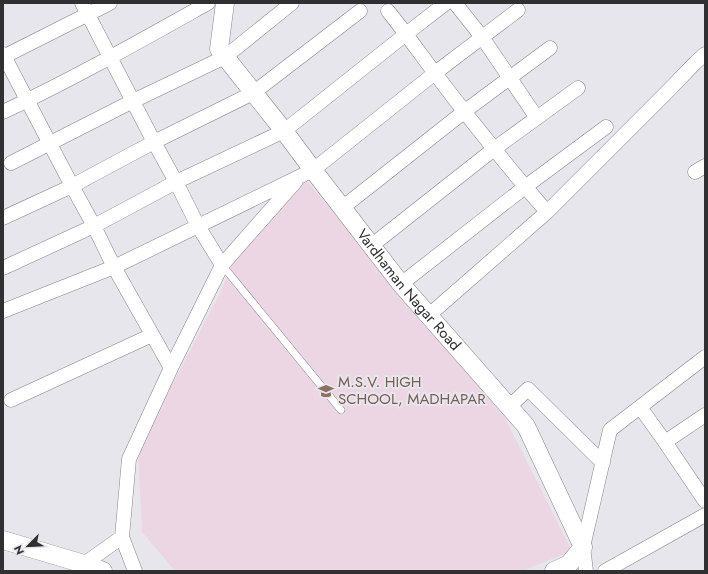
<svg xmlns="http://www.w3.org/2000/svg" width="708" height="574" viewBox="0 0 708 574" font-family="Jost,sans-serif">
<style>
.education{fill:#edd6e3}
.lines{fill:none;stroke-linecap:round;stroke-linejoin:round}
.service-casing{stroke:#86848a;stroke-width:8}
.minor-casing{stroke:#86848a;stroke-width:15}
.tertiary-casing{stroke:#86848a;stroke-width:19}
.service{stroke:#fff;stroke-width:7}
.minor{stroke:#fff;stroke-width:14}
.tertiary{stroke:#fff;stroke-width:18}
.labels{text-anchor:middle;stroke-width:4;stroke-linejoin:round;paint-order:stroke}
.street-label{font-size:15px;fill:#302f32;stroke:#e8e6ed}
.education-label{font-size:15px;fill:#785e54;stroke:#e8e6ed;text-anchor:start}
</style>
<rect width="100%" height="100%" fill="#e8e6ed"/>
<!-- education -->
<path class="education" d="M306,180L505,418L572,551L522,571H175L142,532L138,450L216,301L234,261Z"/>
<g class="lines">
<defs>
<path id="service" d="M222,265L341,410"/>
<path id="minor" d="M82,3L154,142L176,182L198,226L222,265
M455,3L482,37L537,118
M388,11C404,31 419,52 434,72C470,120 508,167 547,212
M3,54L72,186L94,226L114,267L171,368
M3,57L110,3
M3,112C73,79 140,41 208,3
M11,163L133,101L225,57L292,3
M695,172L705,166
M342,208L465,111L550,48
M3,218L72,186L154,142L253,93L360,11
M371,246L494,149L578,88
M3,268L94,226L176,182L284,131L406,34L446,3
M401,284L525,187L606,127
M3,311L114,267L313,170L435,73L518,10
M428,316L547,212L668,91L695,63L705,54
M11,400L152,335
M509,407L528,389L603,463
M640,407L665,442L705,501
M665,442L705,415
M122,537L135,571
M84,564L122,537L129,459L171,368L222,265L296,181
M586,571L583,547L610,430L705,357
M605,571L705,515"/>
<g id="tertiary">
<path id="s1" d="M225,3L219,49L284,131L313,170L401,284L526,426L583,547L569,564L554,571"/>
<path d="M3,540L84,564L103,571"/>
</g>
</defs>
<!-- service casing -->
<use href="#service" class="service-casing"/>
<!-- minor casing -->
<use href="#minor" class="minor-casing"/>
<!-- tertiary casing -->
<use href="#tertiary" class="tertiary-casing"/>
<!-- service -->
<use href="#service" class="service"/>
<!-- minor -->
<use href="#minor" class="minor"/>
<!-- tertiary -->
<use href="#tertiary" class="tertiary"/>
</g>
<!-- icons -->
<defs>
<symbol id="school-bare" viewBox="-9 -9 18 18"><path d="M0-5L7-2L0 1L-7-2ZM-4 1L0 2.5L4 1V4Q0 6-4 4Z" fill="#8d6e63" stroke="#e8e6ed" stroke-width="2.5" paint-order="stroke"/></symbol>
</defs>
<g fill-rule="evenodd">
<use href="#school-bare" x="315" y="380" width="22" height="22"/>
</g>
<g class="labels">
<!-- street labels -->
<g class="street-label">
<text dy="5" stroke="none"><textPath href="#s1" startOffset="353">Vardhaman Nagar Road</textPath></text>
</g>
<!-- education labels -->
<g class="education-label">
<text x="338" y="387">M.S.V. HIGH<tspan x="338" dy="17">SCHOOL, MADHAPAR</tspan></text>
</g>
</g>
<!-- border -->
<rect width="708" height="574" fill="none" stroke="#302f32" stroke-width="8"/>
<!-- north arrow -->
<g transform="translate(28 546) rotate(246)" stroke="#e8e6ed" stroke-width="3" paint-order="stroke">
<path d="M0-3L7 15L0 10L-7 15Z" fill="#302f32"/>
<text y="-6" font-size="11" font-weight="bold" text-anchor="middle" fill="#302f32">N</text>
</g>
</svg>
